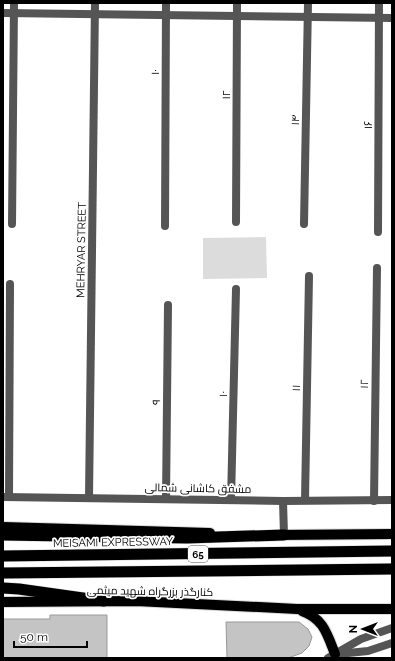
<svg xmlns="http://www.w3.org/2000/svg" width="395" height="661" viewBox="0 0 395 661" font-family="Raleway,Cairo,sans-serif">
<style>
.green{fill:#dcdcdc}
.building{fill:#c4c4c4;stroke:#999}
.lines{fill:none;stroke-linecap:round;stroke-linejoin:round}
.primary-casing{stroke:#dbdbdb;stroke-width:12}
.trunk-casing{stroke:#dbdbdb;stroke-width:12}
.minor{stroke:#555;stroke-width:8}
.tertiary{stroke:#555;stroke-width:8}
.primary{stroke:#000;stroke-width:10}
.trunk{stroke:#000;stroke-width:11}
.labels{text-anchor:middle;stroke-width:3.5;stroke-linejoin:round;paint-order:stroke}
.shield{fill:#fff;stroke:#4c4c4c;stroke-width:1}
.shield-label{font-size:10px;font-weight:bold;fill:#000}
.street-label{font-size:11px;fill:#000;stroke:#fff}
</style>
<rect width="100%" height="100%" fill="#fff"/>
<path class="green" d="M266 237 267 278 203 279V238Z"/>
<g class="building">
<path d="M50 615H107V658H3V619H50Z"/>
<path d="M226 622H299L308 629 312 637 309 646 302 653 288 658H227Z"/>
</g>
<g class="lines">
<defs>
<g id="primary">
<path d="M3 527 210 533"/>
<path d="M276 535 392 534"/>
<path d="M3 602 136 601 297 609H392"/>
<path d="M302 611C324 619 327 634 335 654"/>
</g>
<g id="trunk">
<path d="M3 535 187 538 284 535"/>
<path d="M3 556 392 551"/>
<path d="M3 573 392 569"/>
<path d="M3 588 19 589 104 601"/>
</g>
</defs>
<use href="#primary" class="primary-casing"/>
<use href="#trunk" class="trunk-casing"/>
<g class="minor">
<path d="M236 222 237 3"/>
<path d="M12 224 14 3"/>
<path d="M304 224 308 3"/>
<path d="M165 226 166 3"/>
<path d="M378 232 379 3"/>
<path d="M9 497 10 284"/>
<path d="M166 499 168 305"/>
<path d="M231 500 236 289"/>
<path d="M305 500 309 276"/>
<path d="M374 501 377 268"/>
</g>
<g class="tertiary">
<path d="M3 13 392 18"/>
<path d="M3 497 283 501 392 500"/>
<path d="M89 498 95 3"/>
<path d="M283 501 284 535"/>
<path d="M338 654 368 651 392 643"/>
<path d="M328 658 361 639 392 628"/>
</g>
<use href="#primary" class="primary"/>
<use href="#trunk" class="trunk"/>
</g>
<g class="labels">
<rect class="shield" x="188" y="546" width="20" height="16" rx="3"/>
<g class="shield-label">
<text x="198" y="558">65</text>
</g>
<g class="street-label">
<text transform="translate(155 72) rotate(-90)" y="4">۱۰</text>
<text transform="translate(226 95) rotate(-90)" y="4">۱۲</text>
<text transform="translate(295 120) rotate(-89)" y="4">۱۴</text>
<text transform="translate(368 125) rotate(-90)" y="4">۱۶</text>
<text transform="translate(81 250) rotate(-89)" y="4">MEHRYAR STREET</text>
<text transform="translate(364 384) rotate(-89)" y="4">۱۲</text>
<text transform="translate(296 388) rotate(-89)" y="4">۱۱</text>
<text transform="translate(223 394) rotate(-89)" y="4">۱۰</text>
<text transform="translate(156 402) rotate(-89)" y="4">۹</text>
<text transform="translate(198 488) rotate(1)" y="4">مشفق کاشانی شمالی</text>
<text transform="translate(113 542) rotate(-1)" y="4">MEISAMI EXPRESSWAY</text>
<text transform="translate(150 591) rotate(1)" y="4">کنارگذر بزرگراه شهید میثمی</text>
</g>
</g>
<rect width="395" height="661" fill="none" stroke="#000000" stroke-width="8"/>
<g transform="translate(363 629) rotate(270)" stroke="#ffffff" stroke-width="3" paint-order="stroke">
<path d="M0-3L7 15L0 10L-7 15Z" fill="#000000"/>
<text y="-6" font-size="11" font-weight="bold" text-anchor="middle" fill="#000000">N</text>
</g>
<path d="M14 641v6h73v-6" fill="none" stroke="#000000" stroke-width="2"/>
<text x="20" y="641" font-size="12" fill="#000000" stroke="#ffffff" stroke-width="3" paint-order="stroke">50 m</text>
</svg>
